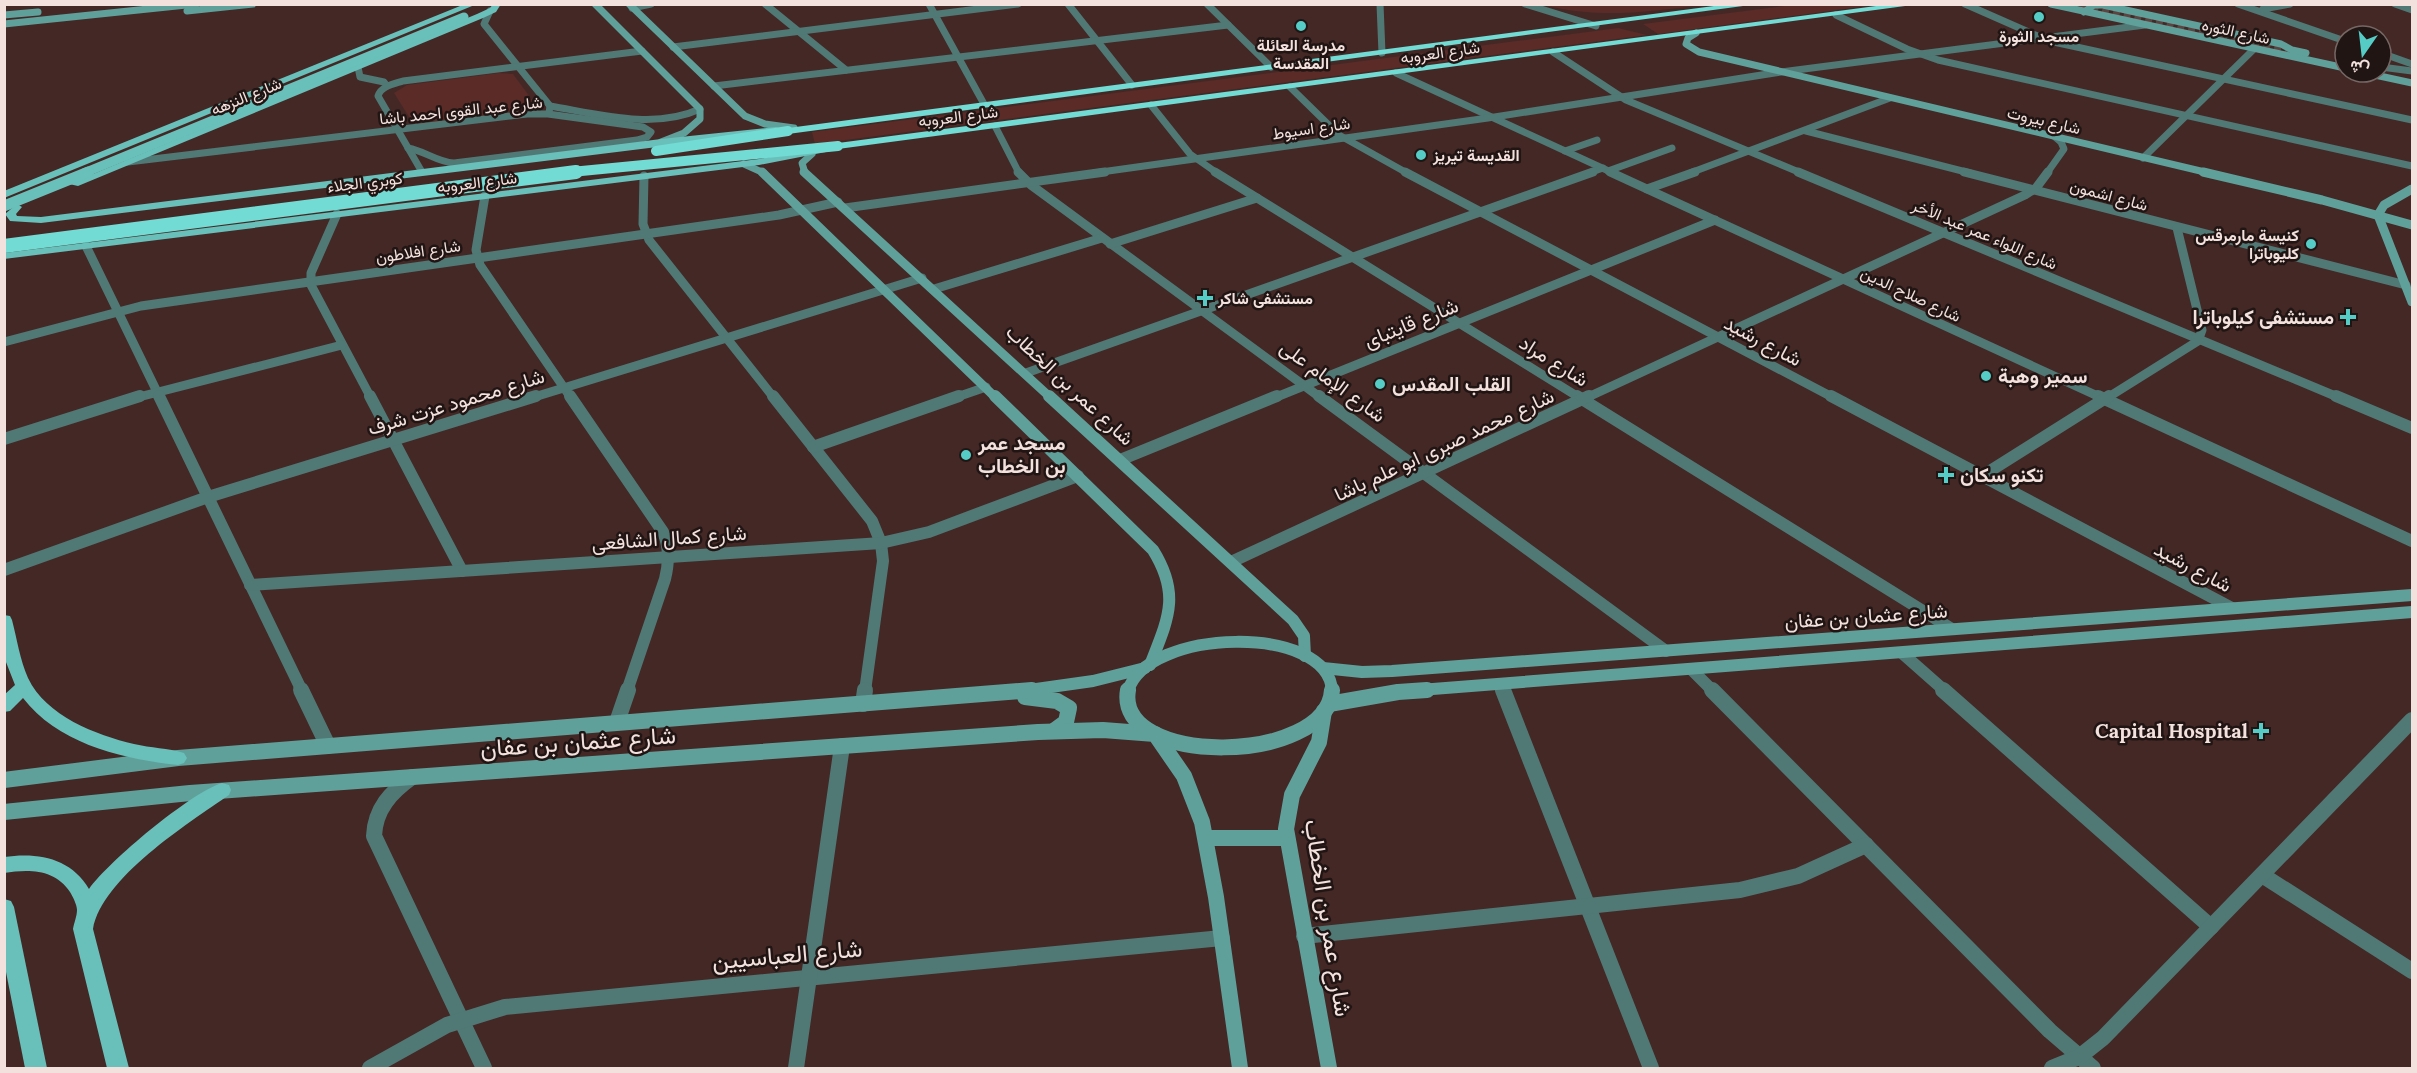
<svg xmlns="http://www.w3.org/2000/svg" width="2417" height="1073" viewBox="0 0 2417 1073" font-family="Lora,Vazirmatn,serif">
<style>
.green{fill:#5a2b27}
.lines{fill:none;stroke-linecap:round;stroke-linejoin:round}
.secondary-tunnel{stroke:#5d4441;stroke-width:7;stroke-dasharray:7 4;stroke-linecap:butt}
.street-far3{stroke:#507875;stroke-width:7}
.street-far2{stroke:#507875;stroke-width:9}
.street-far1{stroke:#507875;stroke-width:12}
.street{stroke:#507875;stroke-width:16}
.secondary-far3{stroke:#5fa09b;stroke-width:7}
.secondary-far2{stroke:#5fa09b;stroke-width:9}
.secondary-far1{stroke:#5fa09b;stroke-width:12}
.secondary{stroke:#5fa09b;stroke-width:16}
.primary{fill:#69bfb9;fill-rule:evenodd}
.highway{fill:#71dbd4;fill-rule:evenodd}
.primary-bridge-far1{stroke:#69bfb9;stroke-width:9}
.primary-bridge{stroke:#69bfb9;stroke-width:11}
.highway-bridge-far1{stroke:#71dbd4;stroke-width:10}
.highway-bridge{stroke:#71dbd4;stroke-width:14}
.poi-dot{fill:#55cdc6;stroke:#211513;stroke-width:2}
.labels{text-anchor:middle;stroke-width:5;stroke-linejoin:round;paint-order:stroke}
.far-street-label{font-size:16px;fill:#f3e1de;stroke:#211513}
.far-poi-label{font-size:16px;font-weight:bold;fill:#f3e1de;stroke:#211513}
.poi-label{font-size:20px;font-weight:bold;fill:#f3e1de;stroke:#211513;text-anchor:start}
.street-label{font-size:20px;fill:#f3e1de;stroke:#211513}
.near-street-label{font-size:24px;fill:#f3e1de;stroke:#211513}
</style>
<rect width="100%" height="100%" fill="#432825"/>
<g class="green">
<path d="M1799 4 1874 5 1658 34 1643 24Z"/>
<path d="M1544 5V4L1702 5C1648 12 1598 19 1544 5Z"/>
<path d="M1618 28 1647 35 815 144 812 132Z"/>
<path d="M499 73 513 74 536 105 526 111 420 123 411 120 394 93 407 85Z"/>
</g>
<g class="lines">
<path class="secondary-tunnel" d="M2081 4 2292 50"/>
<g class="street-far3">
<path d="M765 4 846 70"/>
<path d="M929 4 984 104"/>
<path d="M1068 4 1132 85"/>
<path d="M1207 4 1271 67"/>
<path d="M1380 4 1382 53"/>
<path d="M1525 4 1596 26"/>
<path d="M1965 4 2049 41 2412 120"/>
<path d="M2238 4 2345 41"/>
<path d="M2395 4 2412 10"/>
<path d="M632 8 651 4"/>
<path d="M2263 9 2290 4"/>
<path d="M490 11 484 24 550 106 549 113"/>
<path d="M1836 15 1907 49 1938 60 2412 166"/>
<path d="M673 47 1018 4"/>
<path d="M1553 52 1626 100 1801 173"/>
<path d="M2381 53 2412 64"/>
<path d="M358 67 360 77 384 82 387 86"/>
<path d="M2381 67 2412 71"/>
<path d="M1396 73 1613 173"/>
<path d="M714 86 1228 25"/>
<path d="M1290 87 1339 135 1407 173"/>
<path d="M1151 105 1190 154 1217 173"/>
<path d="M550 106C598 114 654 130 700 109"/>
<path d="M995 126 1019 173"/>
<path d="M1806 131 1970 173"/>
<path d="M1565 151 1597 140"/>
<path d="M2143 158 2254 49"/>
<path d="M128 162 527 114H548L643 127 651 132 647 137 637 140 454 163C437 162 425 151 408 148"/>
<path d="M1608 171 1672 148"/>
<path d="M422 172 378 96C381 86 394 84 403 81L642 51"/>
<path d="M1094 173 1488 118 1781 72 2145 25"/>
<path d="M1589 173 1603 168"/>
<path d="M1690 173 1890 98"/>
<path d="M2047 173 2064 149 2061 142 2054 136"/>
</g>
<g class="street-far2">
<path d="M1018 172 1031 185 1321 398"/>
<path d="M1215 172 1580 398"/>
<path d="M1405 172 1834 398"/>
<path d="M1610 172 2102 398"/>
<path d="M1798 172 2340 398"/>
<path d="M1964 172 2406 285"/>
<path d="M644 176 643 224 649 240 774 398"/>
<path d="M1647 189 1695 172"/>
<path d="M485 196 476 250 480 265 571 398"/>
<path d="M845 208 1105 172"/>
<path d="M337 214 311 273V285L371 398"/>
<path d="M1110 244 1257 198"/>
<path d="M86 246 160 398"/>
<path d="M934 289 1102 238"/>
<path d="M4 342 141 306 779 215 838 202"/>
<path d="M1026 373 1593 172"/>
<path d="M135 398 342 345"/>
<path d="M531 398 922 278"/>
<path d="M954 398 986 387"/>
<path d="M1274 398 1715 220"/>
<path d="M1586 398 2025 195 2036 188 2048 172"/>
<path d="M2107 398 2198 341 2202 330 2177 228"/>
</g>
<g class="street-far1">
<path d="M159 396 302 691"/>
<path d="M370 396 462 571"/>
<path d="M570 396 663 532C670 548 669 563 665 579L627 691"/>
<path d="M773 396 872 521 881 543 883 561 865 691"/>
<path d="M1319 396 1666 651"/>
<path d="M1577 396 1952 629"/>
<path d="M1831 396 2232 608"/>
<path d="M2098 396 2412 541"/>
<path d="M2336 396 2412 428"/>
<path d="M4 439 140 396"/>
<path d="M813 447 959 396"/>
<path d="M1120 460 1277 396"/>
<path d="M1982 476 2109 396"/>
<path d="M1231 562 1589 396"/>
<path d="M4 570 208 497 536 396"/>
<path d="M250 585 881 543 929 532 1078 476"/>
<path d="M1902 653 1945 691"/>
<path d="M1691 669 1713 691"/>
<path d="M1501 684 1504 691"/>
</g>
<g class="street">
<path d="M301 690 328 746"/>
<path d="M1503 690 1651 1068"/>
<path d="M1712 690 2050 1031 2093 1068"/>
<path d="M1943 690 2211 927"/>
<path d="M863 704 865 690"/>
<path d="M617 722 628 690"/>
<path d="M412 777C391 792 375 809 374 836L484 1068"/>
<path d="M2262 875 2412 971"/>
<path d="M1304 936 1740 890 1798 876 1866 845"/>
<path d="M370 1068 447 1025 505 1007 1222 938"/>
<path d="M796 1068 842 746"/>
<path d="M2052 1068 2079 1057 2103 1038 2412 720"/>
</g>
<g class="secondary-far3">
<path d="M595 4 700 109V119L684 133 661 142"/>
<path d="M629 4 745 116 765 124 794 128"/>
<path d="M2051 4 2345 68"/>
<path d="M187 11 253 4"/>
<path d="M2084 12 2094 5H2103L2281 44 2292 50 2306 53"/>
<path d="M4 15 38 12"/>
<path d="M4 24 196 4"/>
<path d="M1696 33 1688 38 1686 44 1699 52 2209 173"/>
<path d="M2361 72 2412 83"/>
<path d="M744 164 764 173"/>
<path d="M805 173 802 163 812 154"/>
</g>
<g class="secondary-far2">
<path d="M762 172 996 398"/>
<path d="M804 172 1051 398"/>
<path d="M2203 172 2322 200 2412 225"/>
<path d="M2412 189 2384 205 2378 215 2412 302"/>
</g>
<g class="secondary-far1">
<path d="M995 396 1153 550C1181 595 1168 619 1150 665"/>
<path d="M1049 396 1293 620 1304 636 1305 656"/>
<path d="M1323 668 1362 672 1392 671 2412 595"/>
<path d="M1022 691 1093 681 1145 668"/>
<path d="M1128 691C1146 628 1329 623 1332 691"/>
<path d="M1407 691 2412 612"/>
</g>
<g class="secondary">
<path d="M1128 690C1114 768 1328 765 1332 690"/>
<path d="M1025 697 1057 701 1069 708 1066 722 1055 730"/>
<path d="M1329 704 1398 692 1427 690"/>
<path d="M1324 711 1319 742 1292 795 1286 829 1329 1068"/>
<path d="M4 780 178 758 1032 690"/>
<path d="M4 812 190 793 1038 732 1103 730 1155 734 1184 776 1202 822 1216 897 1240 1068"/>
<path d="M1207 838H1287"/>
</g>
<g class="primary">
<path d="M465 4H477L4 198V191Z"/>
<path d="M493 4H501L496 12 483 18 78 186 69 184 477 14 490 8Z"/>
<path d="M776 127 779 128V132L41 223 10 221 5 214 17 204 22 207 16 214 17 216 41 217 661 139Z"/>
<path d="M828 146 833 149 831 151 759 165 4 259V253L759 159Z"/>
<path d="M4 615 10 616 12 620C17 639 20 660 28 678 46 716 96 735 134 744 151 748 168 748 184 753L187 758 184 763 178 765C123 759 58 744 23 698L10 711 4 712V695L15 685 4 657Z"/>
<path d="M222 783 229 785 231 790 229 795C187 824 102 878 93 929L129 1068H107L73 929C74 923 77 916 77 910 77 905 73 897 70 892 55 869 29 869 4 873V857C38 852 71 858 89 889 109 861 190 793 222 783Z"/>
<path d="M4 899 11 901 14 907 47 1068H25L4 962Z"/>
</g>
<g class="highway">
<path d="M1729 4H1758L788 134 782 131 788 128Z"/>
<path d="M1891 4H1920L838 149 832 146 838 143Z"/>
</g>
<path class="primary-bridge-far1" d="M84 173 464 17"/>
<path class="primary-bridge" d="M4 206 88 172"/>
<g class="highway-bridge-far1">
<path d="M656 151 788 131"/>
<path d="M561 173 838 146"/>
</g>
<path class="highway-bridge" d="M4 246 576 172"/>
</g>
<g class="poi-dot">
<circle cx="2039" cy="17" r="6"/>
<circle cx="1301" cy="26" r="6"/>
<circle cx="1421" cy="155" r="6"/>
<circle cx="2311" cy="244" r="6"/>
<path d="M1202 289h6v6h6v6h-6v6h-6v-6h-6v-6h6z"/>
<path d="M2345 308h6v6h6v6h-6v6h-6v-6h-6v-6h6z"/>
<circle cx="1986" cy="376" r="6"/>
<circle cx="1380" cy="384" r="6"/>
<circle cx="966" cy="455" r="6"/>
<path d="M1943 466h6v6h6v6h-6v6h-6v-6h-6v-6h6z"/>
<path d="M2258 722h6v6h6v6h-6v6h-6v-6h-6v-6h6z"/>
</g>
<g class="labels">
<g class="far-street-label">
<text transform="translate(2236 31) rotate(12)" y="6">شارع الثوره</text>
<text transform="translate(1440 52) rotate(-8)" y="6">شارع العروبه</text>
<text transform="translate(246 96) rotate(-22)" y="6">شارع النزهه</text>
<text transform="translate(461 110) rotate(-6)" y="6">شارع عبد القوى احمد باشا</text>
<text transform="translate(958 116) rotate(-7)" y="6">شارع العروبه</text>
<text transform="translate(2044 120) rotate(13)" y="6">شارع بيروت</text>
<text transform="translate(1311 128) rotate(-8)" y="6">شارع اسيوط</text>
<text transform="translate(365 182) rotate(-7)" y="6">كوبري الجلاء</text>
<text transform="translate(477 182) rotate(-7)" y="6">شارع العروبه</text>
<text transform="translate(2109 195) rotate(15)" y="6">شارع اشمون</text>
<text transform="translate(1985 234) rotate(23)" y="6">شارع اللواء عمر عبد الأخر</text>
<text transform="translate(418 251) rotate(-8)" y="6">شارع افلاطون</text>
<text transform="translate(1911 294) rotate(25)" y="6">شارع صلاح الدين</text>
</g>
<g class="far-poi-label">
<text x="2039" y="42">مسجد الثورة</text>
<text x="1301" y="51">مدرسة العائلة<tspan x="1301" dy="18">المقدسة</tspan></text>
<text x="1433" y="161" text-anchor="start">القديسة تيريز</text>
<text x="2299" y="241" text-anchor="end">كنيسة مارمرقس<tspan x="2299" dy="18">كليوباترا</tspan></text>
<text x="1218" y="304" text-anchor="start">مستشفى شاكر</text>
</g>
<g class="poi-label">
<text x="2334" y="324" text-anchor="end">مستشفى كيلوباترا</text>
<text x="1998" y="383">سمير وهبة</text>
<text x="1392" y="391">القلب المقدس</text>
<text x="978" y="450">مسجد عمر<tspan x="978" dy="23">بن الخطاب</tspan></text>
<text x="1960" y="482">تكنو سكان</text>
<text x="2248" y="738" text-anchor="end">Capital Hospital</text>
</g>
<g class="street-label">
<text transform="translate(1411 323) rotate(-22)" y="7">شارع قايتباى</text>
<text transform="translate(1763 341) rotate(28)" y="7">شارع رشيد</text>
<text transform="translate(1554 361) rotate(32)" y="7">شارع مراد</text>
<text transform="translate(1333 381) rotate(36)" y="7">شارع الإمام على</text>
<text transform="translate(1070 385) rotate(43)" y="7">شارع عمر بن الخطاب</text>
<text transform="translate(456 402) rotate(-17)" y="7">شارع محمود عزت شرف</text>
<text transform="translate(1444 445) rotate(-25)" y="7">شارع محمد صبرى ابو علم باشا</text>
<text transform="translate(669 538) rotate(-4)" y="7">شارع كمال الشافعى</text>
<text transform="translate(2193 567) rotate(28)" y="7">شارع رشيد</text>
<text transform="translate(1866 616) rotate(-4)" y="7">شارع عثمان بن عفان</text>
</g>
<g class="near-street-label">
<text transform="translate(578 742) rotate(-4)" y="8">شارع عثمان بن عفان</text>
<text transform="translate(1328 918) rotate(81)" y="8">شارع عمر بن الخطاب</text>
<text transform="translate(787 955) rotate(-5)" y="8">شارع العباسيين</text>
</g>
</g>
<rect width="2417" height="1073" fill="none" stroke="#f3e1de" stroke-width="12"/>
<g transform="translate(2363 54) rotate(194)"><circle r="28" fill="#211513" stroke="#756764" stroke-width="1.5"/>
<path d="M0-4.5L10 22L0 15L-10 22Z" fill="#55cdc6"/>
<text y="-9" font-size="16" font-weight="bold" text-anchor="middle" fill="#f3e1de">ش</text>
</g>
</svg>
